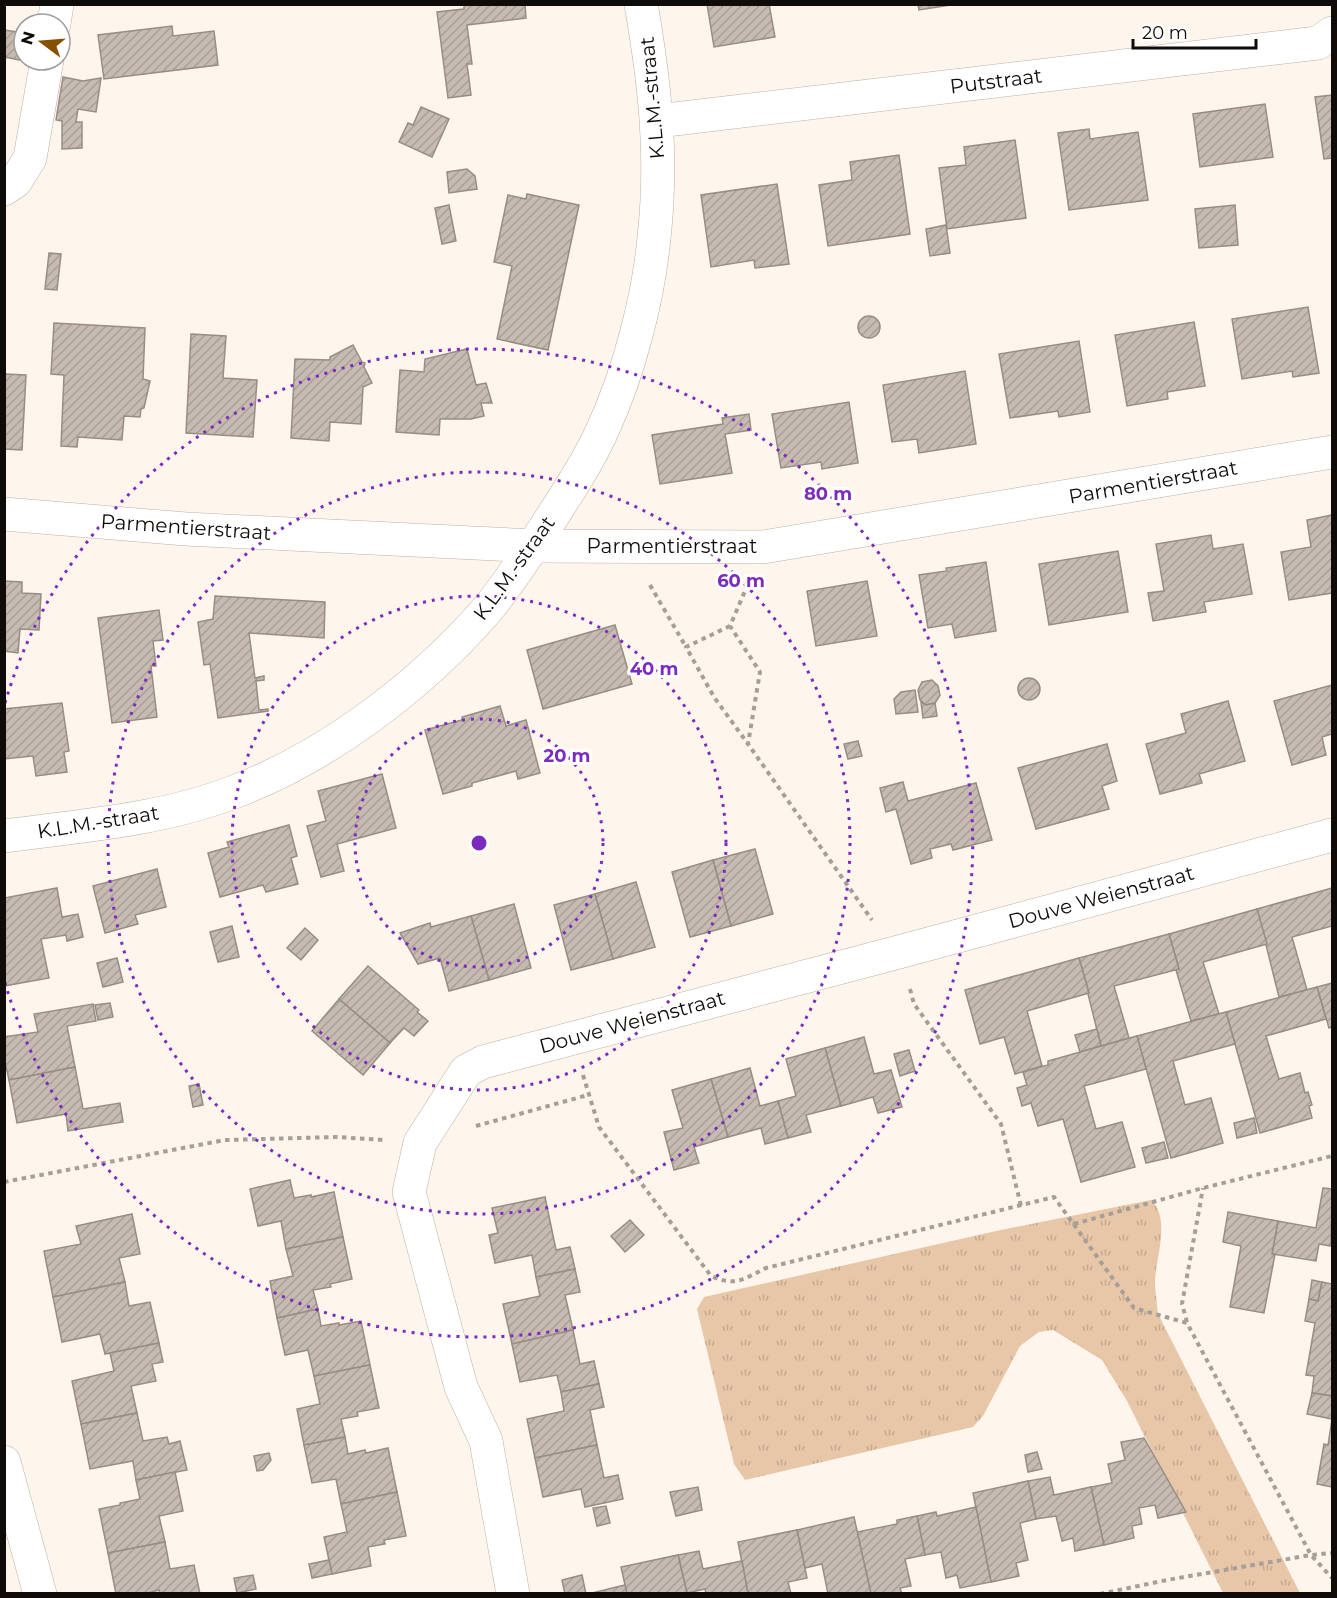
<svg xmlns="http://www.w3.org/2000/svg" width="1337" height="1598" viewBox="0 0 1337 1598" font-family="Montserrat,sans-serif">
<style>
.grass{fill:url(#grass-tufts)}
.building{fill:url(#building-hatch);stroke:#978d83;stroke-width:1.5}
.lines{fill:none;stroke-linecap:round;stroke-linejoin:round}
.minor-casing{stroke:#bcb1a6;stroke-width:34}
.path{stroke:#a69f98;stroke-width:4;stroke-dasharray:4.5 4.5;stroke-linecap:butt}
.minor{stroke:#fff;stroke-width:33}
.ring{fill:none;stroke:#7b2cbf;stroke-width:3;stroke-dasharray:3 6}
.labels{text-anchor:middle;stroke-width:6;stroke-linejoin:round;paint-order:stroke}
.street-label{font-size:20px;fill:#0f0b08;stroke:#fff}
.centre{fill:#7b2cbf;stroke:#fff;stroke-width:3}
.ring-label{font-size:18px;text-anchor:middle;font-weight:bold;fill:#7b2cbf;stroke:#fff;stroke-width:6;stroke-linejoin:round;paint-order:stroke}
</style>
<defs>
<pattern id="grass-tufts" width="24" height="20" patternUnits="userSpaceOnUse" patternTransform="scale(1.5)"><rect width="24" height="20" fill="#e7c7a8"/><path d="M3 7l-1-3M5 7V3M7 7l1-3M15 17l-1-3M17 17v-4M19 17l1-3" fill="none" stroke="#c5aa8f"/></pattern>
<pattern id="building-hatch" width="6" height="6" patternUnits="userSpaceOnUse" patternTransform="scale(1.5)"><rect width="6" height="6" fill="#c7bbb1"/><path d="M-1 1l2-2M0 6l6-6M5 7l2-2" fill="none" stroke="#aa9f97"/></pattern>
</defs>
<rect width="100%" height="100%" fill="#fef5ec"/>
<path class="grass" d="M1151 1200C1171 1218 1156 1257 1155 1281 1155 1292 1157 1303 1158 1314L1300 1593H1223L1127 1401 1102 1360 1053 1330 1039 1332 1020 1346 983 1416 973 1427 745 1480 734 1464 697 1309 704 1297 996 1231Z"/>
<g class="building">
<path d="M464 4H525L526 18 467 25 472 64H467L471 95 448 98 437 12 464 9Z"/>
<path d="M707 4H769L775 37 714 47Z"/>
<path d="M918 4H957L919 10Z"/>
<path d="M172 26 173 36 214 31 218 65 104 79 98 35Z"/>
<path d="M4 30 24 33 20 60 4 57Z"/>
<path d="M63 77 83 81 101 78 96 112 78 109 76 122H82V148L62 149V121L56 120Z"/>
<path d="M1332 95V158L1324 159 1315 97Z"/>
<path d="M1265 104 1273 157 1200 167 1193 114Z"/>
<path d="M421 107 449 119 432 157 399 142 408 123 413 125Z"/>
<path d="M1089 129 1090 139 1138 132 1148 200 1069 210 1058 133Z"/>
<path d="M1015 140 1026 218 947 229 939 168 966 165 964 147Z"/>
<path d="M899 155 910 234 828 246 819 185 852 180 850 162Z"/>
<path d="M467 169 475 176 477 189 449 193 447 172Z"/>
<path d="M777 184 789 264 755 268 754 260 711 267 701 195Z"/>
<path d="M527 194 579 205 548 350 497 339 512 266 494 262 508 195 526 199Z"/>
<path d="M449 205 456 241 442 244 435 208Z"/>
<path d="M1235 205 1238 245 1199 248 1195 209Z"/>
<path d="M946 225 950 253 930 256 926 229Z"/>
<path d="M49 253 61 254 57 290 45 289Z"/>
<path d="M1308 307 1319 373 1293 377 1292 371 1242 379 1232 319Z"/>
<circle cx="869" cy="327" r="11"/>
<path d="M1194 322 1205 386 1167 392 1168 399 1127 406 1115 335Z"/>
<path d="M54 323 145 328 143 379 150 381 144 408 141 409 140 417 124 416 122 440 78 437 77 447 61 446 64 375 51 374Z"/>
<path d="M191 334 226 336 223 378 257 380 253 437 186 433Z"/>
<path d="M1079 341 1090 412 1059 417 1058 411 1010 418 999 354Z"/>
<path d="M353 345 362 362 365 363 364 367 372 383 363 387 361 424 330 422 329 441 291 438 295 359 330 360V357Z"/>
<path d="M467 349 476 385 486 383 492 403H481L484 416 471 419H440L439 435 396 432 400 370 424 372 425 359Z"/>
<path d="M965 371 976 444 919 453 917 439 892 442 883 385Z"/>
<path d="M4 374 26 375 22 450 4 449Z"/>
<path d="M849 402 858 463 822 469 821 462 781 468 772 414Z"/>
<path d="M749 414 751 430 725 434 732 473 660 484 652 435 723 424 722 418Z"/>
<path d="M1332 515V593L1289 600 1281 552 1311 547 1307 520Z"/>
<path d="M1211 535 1213 549 1243 544 1252 594 1204 602 1206 612 1153 621 1148 593 1164 591 1156 544Z"/>
<path d="M1118 551 1128 612 1049 625 1039 564Z"/>
<path d="M986 562 996 631 955 638 952 624 928 628 919 575 947 571 946 568Z"/>
<path d="M4 581 22 582V593L41 594 39 630 20 629 18 653 4 651Z"/>
<path d="M867 581 877 636 816 646 807 591Z"/>
<path d="M215 596 325 602 324 638 249 633 255 678 264 676V680L256 681 259 710 268 709V711L218 718 210 664 204 665 198 622 213 619Z"/>
<path d="M159 610 163 640 153 641 156 666H151L157 717 112 723 98 618Z"/>
<path d="M615 625 632 684 543 709 527 650Z"/>
<circle cx="1029" cy="689" r="11"/>
<path d="M932 680 938 686 940 695 935 703 926 705 920 700 918 690 922 682Z"/>
<path d="M1332 685V734L1322 737 1326 755 1292 765 1274 701Z"/>
<path d="M915 690 918 712 896 714 894 699 901 692Z"/>
<path d="M1228 701 1245 761 1199 774 1202 783 1160 794 1146 744 1186 733 1181 714Z"/>
<path d="M921 702 926 705 935 703 937 716 923 718Z"/>
<path d="M62 703 69 751 64 752 67 772 36 776 33 756 4 759V709Z"/>
<path d="M500 706 506 726 526 720 540 773 518 779 516 771 472 783V786L443 794 425 730 462 720V717Z"/>
<path d="M858 741 862 756 848 759 844 744Z"/>
<path d="M1107 744 1117 781 1102 786 1109 809 1036 829 1018 768Z"/>
<path d="M382 774 396 828 337 844 344 871 321 877 307 826 326 821 318 791Z"/>
<path d="M903 782 908 801 976 783 992 840 953 850 951 844 930 849 932 858 911 864 896 809 886 812 880 788Z"/>
<path d="M289 825 297 856 291 858 298 884 266 892 263 885 220 897 208 853 229 847 227 842Z"/>
<path d="M755 849 773 914 731 926 713 860Z"/>
<path d="M713 860 731 926 690 937 672 872Z"/>
<path d="M157 869 166 907 135 915 138 924 105 933 93 886Z"/>
<path d="M636 882 655 947 613 959 595 894Z"/>
<path d="M57 888 62 917 78 914 83 937 67 941 66 935 41 939 49 978 4 986V898Z"/>
<path d="M1332 888V926L1292 937 1307 990 1279 997 1257 909Z"/>
<path d="M595 894 613 959 571 970 554 905Z"/>
<path d="M514 904 531 968 489 980 471 916Z"/>
<path d="M1257 909 1267 944 1203 962 1219 1014 1191 1021 1176 970 1179 969 1169 934Z"/>
<path d="M471 916 489 980 449 991 440 958 418 964 400 933 430 923 431 927Z"/>
<path d="M232 926 239 957 218 962 210 932Z"/>
<path d="M305 928 318 940 301 960 287 948Z"/>
<path d="M1169 934 1179 969 1114 986 1129 1038 1101 1046 1088 994 1089 993 1079 958Z"/>
<path d="M117 958 123 982 103 987 97 963Z"/>
<path d="M1079 958 1089 993 1027 1011 1042 1066 1015 1074 1004 1037 980 1044 965 990Z"/>
<path d="M368 966 419 1010 417 1012 428 1021 414 1036 404 1028 390 1043 339 999Z"/>
<path d="M1332 983V1027L1329 1028 1317 987Z"/>
<path d="M1317 987 1326 1019 1266 1036 1279 1079 1300 1073 1305 1093 1308 1092 1312 1105 1309 1106 1312 1118 1260 1133 1226 1012Z"/>
<path d="M339 999 390 1043 363 1075 312 1031Z"/>
<path d="M110 1003 113 1017 98 1020 95 1005Z"/>
<path d="M93 1004 96 1021 67 1026 75 1067 9 1080 4 1057V1037L38 1032 34 1014Z"/>
<path d="M1226 1012 1235 1044 1173 1061 1185 1105 1211 1098 1223 1143 1171 1158 1137 1036Z"/>
<path d="M1097 1029 1101 1046 1080 1052 1075 1035Z"/>
<path d="M1137 1036 1146 1069 1084 1086 1096 1129 1122 1122 1135 1167 1081 1182 1063 1119 1038 1126 1031 1103 1022 1106 1017 1088 1027 1085 1023 1072 1048 1065V1061Z"/>
<path d="M864 1037 874 1074 891 1070 902 1107 878 1113 873 1097 841 1106 825 1048Z"/>
<path d="M825 1048 841 1106 806 1115 811 1132 788 1138 778 1101 796 1096 786 1059Z"/>
<path d="M909 1050 915 1071 900 1076 894 1054Z"/>
<path d="M75 1067 83 1109 120 1103 123 1122 68 1131 66 1114 17 1123 9 1080Z"/>
<path d="M750 1068 760 1106 778 1101 788 1138 765 1144 761 1128 728 1137 711 1079Z"/>
<path d="M711 1079 728 1137 694 1147 699 1163 674 1170 664 1132 683 1128 672 1090Z"/>
<path d="M199 1084 203 1105 193 1107 189 1086Z"/>
<path d="M1254 1118 1257 1133 1237 1138 1234 1123Z"/>
<path d="M1164 1142 1168 1158 1146 1163 1142 1148Z"/>
<path d="M290 1180 294 1198 311 1195V1197L334 1192 343 1237 286 1249 281 1221 258 1226 250 1189Z"/>
<path d="M1323 1188 1332 1189 1331 1246 1319 1244 1316 1261 1272 1254 1278 1221 1316 1228Z"/>
<path d="M545 1197 556 1250 570 1247 575 1269 536 1277 532 1255 495 1263 489 1235 498 1233 492 1208Z"/>
<path d="M1228 1212 1278 1221 1272 1254H1275L1264 1313 1230 1307 1241 1246 1223 1242Z"/>
<path d="M132 1214 140 1254 119 1258 125 1282 53 1297 44 1251 81 1244 76 1226Z"/>
<path d="M630 1220 644 1235 625 1252 611 1236Z"/>
<path d="M343 1237 352 1279 330 1284 331 1287 313 1290 318 1309 277 1318 270 1281 293 1276 286 1249Z"/>
<path d="M575 1269 580 1292 565 1295 573 1330 512 1344 503 1304 540 1296 536 1277Z"/>
<path d="M1312 1280 1322 1282 1318 1301 1309 1299Z"/>
<path d="M125 1282 129 1306 150 1302 159 1343 105 1354 100 1334 62 1342 53 1297Z"/>
<path d="M1322 1282 1332 1284V1396L1312 1393 1314 1376 1306 1375 1315 1323 1305 1321 1309 1299 1318 1301Z"/>
<path d="M318 1309 321 1326 339 1323V1325L361 1321 370 1365 314 1376 308 1350 285 1355 277 1318Z"/>
<path d="M573 1330 580 1364 594 1361 599 1384 561 1392 557 1375 520 1382 512 1344Z"/>
<path d="M159 1343 163 1362 152 1364 156 1381 131 1386 137 1413 81 1424 72 1381 114 1371 110 1353Z"/>
<path d="M370 1365 379 1408 357 1412 358 1416 341 1419 345 1437 304 1445 297 1409 320 1404 314 1376Z"/>
<path d="M599 1384 604 1407 590 1410 597 1445 535 1458 527 1419 564 1411 561 1392Z"/>
<path d="M1312 1393 1332 1396V1419L1307 1414Z"/>
<path d="M137 1413 143 1441 167 1437 169 1444 180 1441 187 1470 136 1480 133 1461 90 1469 81 1424Z"/>
<path d="M1332 1419V1487L1317 1484 1324 1444 1328 1445Z"/>
<path d="M345 1437 348 1454 365 1450 366 1453 388 1448 397 1492 341 1504 336 1479 312 1483 304 1445Z"/>
<path d="M1144 1438 1186 1512 1158 1518 1155 1505 1139 1508 1142 1524 1132 1526 1134 1538 1104 1545 1091 1487 1112 1483 1108 1464 1125 1460 1121 1442Z"/>
<path d="M597 1445 604 1478 618 1475 623 1499 585 1507 581 1489 543 1497 535 1458Z"/>
<path d="M1037 1452 1042 1469 1028 1472 1025 1455Z"/>
<path d="M269 1453 271 1460 263 1470 257 1471 254 1456Z"/>
<path d="M175 1472 183 1511 159 1516 165 1542 108 1553 99 1509 120 1505V1503L140 1499 136 1480Z"/>
<path d="M1050 1477 1054 1495 1091 1487 1104 1545 1075 1551 1073 1538 1062 1541 1056 1516 1036 1519 1028 1481Z"/>
<path d="M1028 1481 1036 1519 1020 1523 1028 1560 1016 1563 1019 1576 991 1582 973 1493Z"/>
<path d="M698 1487 702 1510 676 1516 670 1492Z"/>
<path d="M397 1492 406 1536 384 1540 385 1544 368 1547 371 1566 332 1574 324 1537 347 1532 341 1504Z"/>
<path d="M606 1506 610 1523 597 1526 593 1508Z"/>
<path d="M976 1507 991 1582 960 1588 957 1575 946 1578 941 1552 925 1555 917 1516 936 1512 937 1516Z"/>
<path d="M917 1516 925 1555 905 1559 911 1586 900 1588 902 1594H871L857 1532 897 1524V1520Z"/>
<path d="M854 1517 871 1594H828L822 1564 805 1568 797 1530Z"/>
<path d="M797 1530 807 1578 788 1582 791 1594H748L738 1542Z"/>
<path d="M165 1542 170 1569 194 1565 200 1594H160L159 1590 144 1594H116L108 1553Z"/>
<path d="M699 1551 703 1569 742 1561 748 1594H706L705 1589 687 1593 678 1555Z"/>
<path d="M678 1555 687 1593 627 1594 621 1567Z"/>
<path d="M329 1560 332 1574 312 1578 309 1564Z"/>
<path d="M253 1575 256 1589 237 1593 234 1578Z"/>
<path d="M582 1575 586 1594H565L562 1580Z"/>
<path d="M625 1585 627 1594H588Z"/>
</g>
<g class="lines">
<defs>
<g id="minor">
<path d="M54 24 57 4"/>
<path d="M658 121 1318 43 1332 33"/>
<path d="M4 189 16 181 30 158 47 60"/>
<path d="M4 514 186 529 534 546 763 547 1332 452"/>
<path d="M4 836C81 826 161 820 234 792 329 756 420 686 486 611 509 583 532 548 552 517 570 489 589 460 603 429 629 372 648 300 654 238 663 156 655 85 641 4"/>
<path d="M4 1462 40 1594"/>
<path d="M513 1594 486 1441 461 1387 409 1192 420 1143 466 1071 483 1062 895 953 1332 835"/>
</g>
</defs>
<use href="#minor" class="minor-casing"/>
<g class="path">
<path d="M748 584 730 626 760 672 748 744 872 920"/>
<path d="M650 585 686 647"/>
<path d="M730 626 686 647 714 697 748 744"/>
<path d="M910 989 914 1004 1001 1124 1021 1206"/>
<path d="M583 1075 599 1127 711 1276C735 1287 744 1279 766 1268L1054 1197 1134 1308 1187 1323 1311 1555 1332 1578"/>
<path d="M476 1126 588 1095"/>
<path d="M4 1182 225 1140 337 1137 384 1140"/>
<path d="M1074 1224 1203 1188 1332 1156"/>
<path d="M1187 1322 1182 1304 1203 1188"/>
<path d="M1100 1594 1167 1580 1311 1555 1332 1553"/>
</g>
<use href="#minor" class="minor"/>
</g>
<g class="ring">
<circle cx="479" cy="843" r="124"/>
<circle cx="479" cy="843" r="247"/>
<circle cx="479" cy="843" r="371"/>
<path d="M5 703A494 494 0 1 1 5 983"/>
</g>
<g class="labels">
<g class="street-label">
<text transform="translate(996 81) rotate(-7)" y="7">Putstraat</text>
<text transform="translate(652 98) rotate(-95)" y="7">K.L.M.-straat</text>
<text transform="translate(1153 482) rotate(-10)" y="7">Parmentierstraat</text>
<text transform="translate(186 527) rotate(4)" y="7">Parmentierstraat</text>
<text x="672" y="553">Parmentierstraat</text>
<text transform="translate(514 568) rotate(-54)" y="7">K.L.M.-straat</text>
<text transform="translate(98 822) rotate(-9)" y="7">K.L.M.-straat</text>
<text transform="translate(1101 897) rotate(-15)" y="7">Douve Weienstraat</text>
<text transform="translate(632 1022) rotate(-15)" y="7">Douve Weienstraat</text>
</g>
</g>
<circle cx="479" cy="843" r="9" class="centre"/>
<g class="ring-label">
<text x="828" y="500">80 m</text>
<text x="741" y="587">60 m</text>
<text x="654" y="675">40 m</text>
<text x="567" y="762">20 m</text>
</g>
<rect width="1337" height="1598" fill="none" stroke="#0f0b08" stroke-width="12"/>
<g transform="translate(42 42) rotate(286)"><circle r="28" fill="#ffffff" stroke="#9f9d9c" stroke-width="1.5"/>
<path d="M0-4.5L10 22L0 15L-10 22Z" fill="#874f00"/>
<text y="-9" font-size="16" font-weight="bold" text-anchor="middle" fill="#0f0b08">N</text>
</g>
<path d="M1133 39v9h123v-9" fill="none" stroke="#0f0b08" stroke-width="3"/>
<text x="1142" y="39" font-size="18" fill="#0f0b08" stroke="#ffffff" stroke-width="4.5" paint-order="stroke">20 m</text>
</svg>
